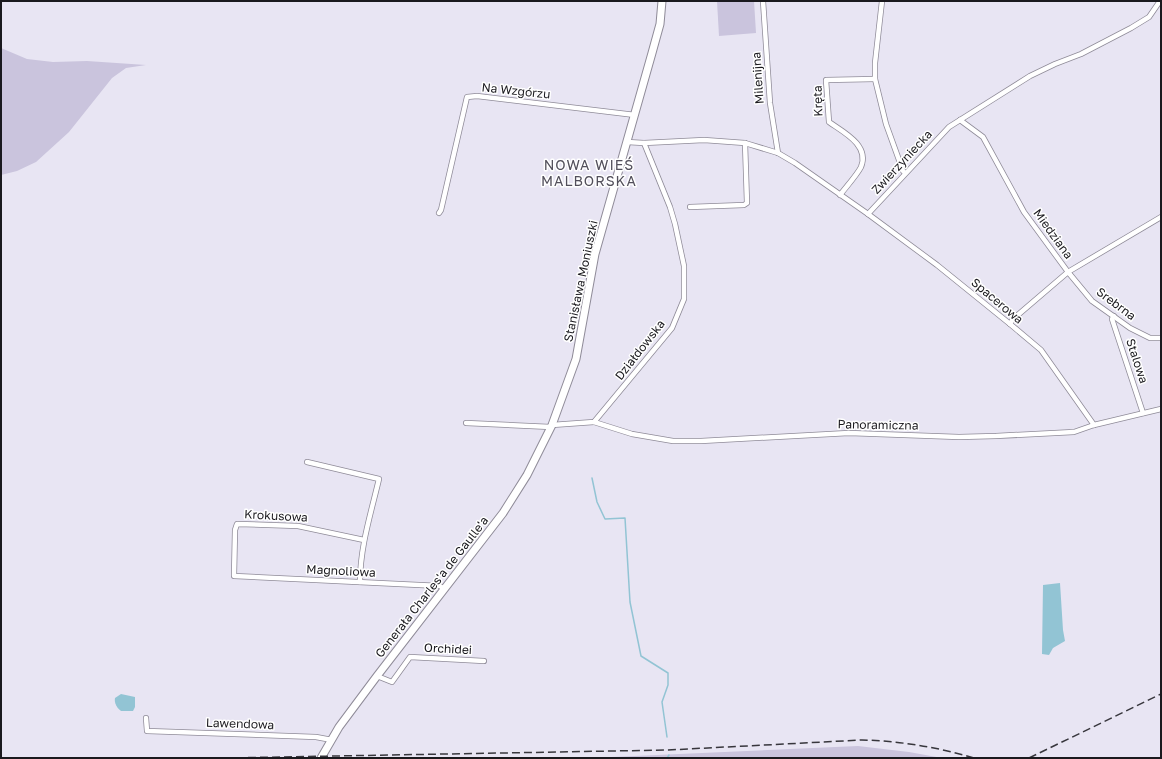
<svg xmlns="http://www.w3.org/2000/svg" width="1162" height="759" viewBox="0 0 1162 759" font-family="'Golos Text',sans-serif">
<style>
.green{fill:#cac4dd}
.water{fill:#92c4d4}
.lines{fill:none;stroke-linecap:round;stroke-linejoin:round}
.stream{stroke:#92c4d4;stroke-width:1.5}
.street-casing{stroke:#8f8b98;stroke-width:6}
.secondary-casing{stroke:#8f8b98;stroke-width:9}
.street{stroke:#fff;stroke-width:4.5}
.secondary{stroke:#fff;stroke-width:7}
.rail{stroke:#37363c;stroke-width:1.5;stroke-dasharray:8 4;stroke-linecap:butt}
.labels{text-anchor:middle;stroke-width:3;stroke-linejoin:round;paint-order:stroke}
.street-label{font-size:12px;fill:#1a191e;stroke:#fff}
.quarter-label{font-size:14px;letter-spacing:1px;fill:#524f5b;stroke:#fff}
</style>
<rect width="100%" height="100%" fill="#e8e5f3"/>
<g class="green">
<path d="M717 1H754L756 33 719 36Z"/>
<path d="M1 48 27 59 53 62 87 61 146 65 126 68 112 78 69 132 36 162 17 171 1 175Z"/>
<path d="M858 746 909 752 942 758H589Z"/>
</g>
<g class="water">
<path d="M1060 583 1063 630 1065 641 1053 648 1049 655 1042 654 1043 585Z"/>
<path d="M121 694 135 697V707L133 711H121C117 708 114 703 115 698Z"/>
</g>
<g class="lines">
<g class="stream">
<path d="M592 478 597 502 605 519 625 518 630 602 641 656 668 673V685L662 702 667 737"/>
<path d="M667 758 669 755"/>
</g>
<defs>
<g id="street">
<path d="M763 1 770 103 778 153"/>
<path d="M882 1 875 63V79L886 124 903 171 905 173"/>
<path d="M960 120 983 137 1024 212 1068 272 1092 301 1130 328 1150 338H1161"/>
<path d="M644 143 704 140 745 143 778 153 795 163 868 214 937 265 1010 324 1041 350 1094 425"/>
<path d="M840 195C846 187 857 175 861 167 870 145 843 132 829 122L826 80 875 79"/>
<path d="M690 207 744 205 747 203 745 143"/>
<path d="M439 213 441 210 467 97 477 96 635 115"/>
<path d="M868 214 949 127 1030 76 1055 64 1081 54 1131 28 1149 17 1160 1"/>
<path d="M1114 316 1112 319 1143 413"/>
<path d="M1010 324 1013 319 1068 272 1161 217"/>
<path d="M594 422 632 434 673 441H701L849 433 959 437 996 436 1074 432 1094 425 1161 409"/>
<path d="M466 423 551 427"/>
<path d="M552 425 594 422 672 328 684 299V266L675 224 670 207 644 143 627 142"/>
<path d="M307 462 379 479C371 513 360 547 360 582"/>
<path d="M364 540 298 526 237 524 235 530 234 576 440 586 444 589"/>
<path d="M377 676 392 682 410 657 484 661"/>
<path d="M146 718 147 731 316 737 332 740"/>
</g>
<path id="secondary" d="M321 758 339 727 377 676 503 513 527 475 552 425 576 359 595 254 652 53 660 24 662 1"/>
</defs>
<use href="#street" class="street-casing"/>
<use href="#secondary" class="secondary-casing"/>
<use href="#street" class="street"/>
<use href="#secondary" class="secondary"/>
<g class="rail">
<path d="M224 758 668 750 862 740C900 741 937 747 974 758"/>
<path d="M1029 758 1161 694"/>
</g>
</g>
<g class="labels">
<g class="street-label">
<text transform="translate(758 78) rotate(-94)" y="4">Milenijna</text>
<text transform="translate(516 91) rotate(6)" y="4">Na Wzgórzu</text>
<text transform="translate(818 101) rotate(-92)" y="4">Kręta</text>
<text transform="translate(902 162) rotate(-47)" y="4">Zwierzyniecka</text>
<text transform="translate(1053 234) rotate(54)" y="4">Miedziana</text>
<text transform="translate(581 281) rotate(-78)" y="4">Stanisława Moniuszki</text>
<text transform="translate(997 301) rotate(40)" y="4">Spacerowa</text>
<text transform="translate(1116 304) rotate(37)" y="4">Srebrna</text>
<text transform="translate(640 350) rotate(-52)" y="4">Działdowska</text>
<text transform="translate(1137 361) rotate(72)" y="4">Stalowa</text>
<text transform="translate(878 425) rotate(1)" y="4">Panoramiczna</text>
<text transform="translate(276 516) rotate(3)" y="4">Krokusowa</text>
<text transform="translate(341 571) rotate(3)" y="4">Magnoliowa</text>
<text transform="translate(432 587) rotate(-52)" y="4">Generała Charles'a de Gaulle'a</text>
<text transform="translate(448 649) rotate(3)" y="4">Orchidei</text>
<text transform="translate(240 724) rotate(2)" y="4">Lawendowa</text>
</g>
<g class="quarter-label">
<text x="589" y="170">NOWA WIEŚ<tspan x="589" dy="16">MALBORSKA</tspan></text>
</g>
</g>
<rect width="1162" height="759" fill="none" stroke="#1a191e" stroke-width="4"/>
</svg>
